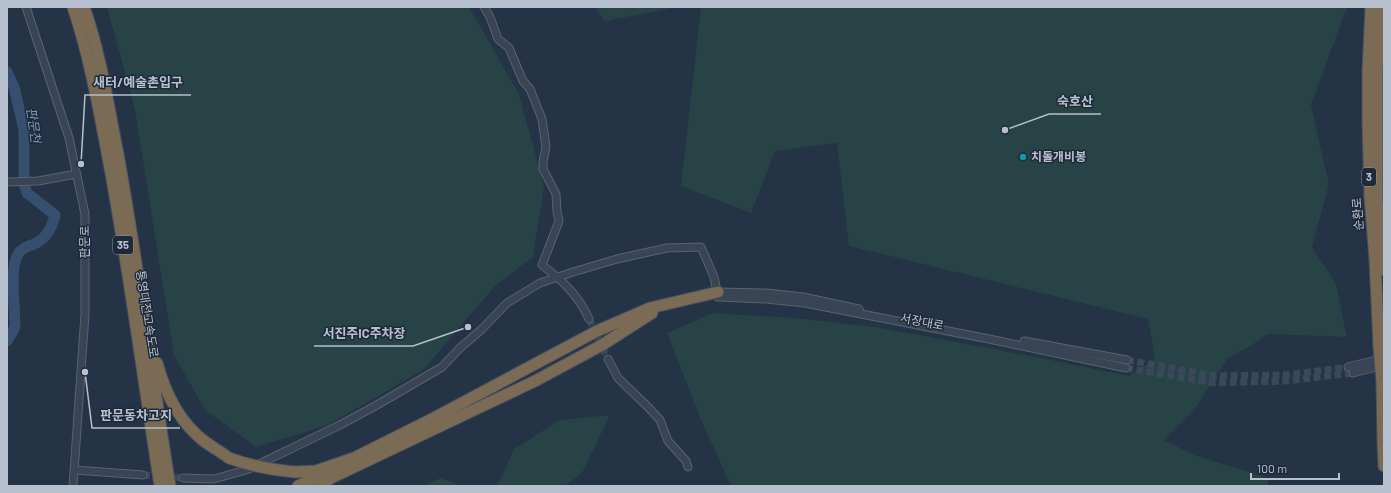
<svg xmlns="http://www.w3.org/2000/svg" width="1391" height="493" viewBox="0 0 1391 493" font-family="Barlow,'Noto Sans KR',sans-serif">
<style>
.green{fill:#274346}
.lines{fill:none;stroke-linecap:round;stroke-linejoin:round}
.river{stroke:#374f6e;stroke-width:11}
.minor-tunnel{stroke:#3a485a;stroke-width:7;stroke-dasharray:7 3.5;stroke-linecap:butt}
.minor-casing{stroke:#586372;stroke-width:9}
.highway-casing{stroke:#44505f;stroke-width:13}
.minor{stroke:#394554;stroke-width:7}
.highway{stroke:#7b6b55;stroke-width:11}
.highway-bridge-casing{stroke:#44505f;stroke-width:13;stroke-linecap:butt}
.highway-bridge{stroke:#7b6b55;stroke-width:11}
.culture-dot{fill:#0f9aa8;stroke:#1e2a3a;stroke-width:1.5}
.labels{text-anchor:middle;stroke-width:3;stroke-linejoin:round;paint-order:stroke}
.shield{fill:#1e2a3a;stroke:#8993a2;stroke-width:1}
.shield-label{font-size:11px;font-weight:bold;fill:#b7c0ce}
.poi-label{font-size:12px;font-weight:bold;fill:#b7c0ce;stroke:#1e2a3a;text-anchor:start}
.street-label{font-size:12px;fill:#b7c0ce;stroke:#1e2a3a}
.water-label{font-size:13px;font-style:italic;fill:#7c97b8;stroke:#1e2a3a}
.leader{fill:none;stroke:#b7c0ce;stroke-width:1.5}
.callout-dot{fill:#b7c0ce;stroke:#1e2a3a;stroke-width:1.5}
.callout-label{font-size:13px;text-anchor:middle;font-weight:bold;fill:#b7c0ce;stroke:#1e2a3a;stroke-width:3;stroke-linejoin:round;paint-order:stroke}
</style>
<rect width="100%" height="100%" fill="#243345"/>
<g class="green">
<path d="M107 7H469L519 94 544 187 533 257 495 286 423 370 328 425 256 447 205 410 174 355 135 110Z"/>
<path d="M595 7H678L605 21Z"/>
<path d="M701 7H1347L1311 105 1329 184 1312 247 1336 284 1347 337 1267 334 1252 345 1227 359 1195 409 1164 440 1194 455 1268 478V486H731L701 420 667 333 713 313 794 318 876 327 1041 358 1129 376 1155 359 1148 319 849 246 837 143 775 151 751 213 681 186Z"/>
<path d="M610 415 582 473 565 486H497L514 449 560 420Z"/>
<path d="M441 478 461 486H421Z"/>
</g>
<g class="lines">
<path class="river" d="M7 72 14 87 24 130V183L27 193 55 215C52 228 46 239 34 244 27 247 22 248 18 254 9 270 15 307 15 326L13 331 7 341"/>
<g class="minor-tunnel">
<path d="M589 319 608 359"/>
<path d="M1127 360 1215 376 1286 375 1348 367"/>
<path d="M1126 368 1214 383 1286 381 1353 373"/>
<path d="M143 475 183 478"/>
</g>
<defs>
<g id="minor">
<path d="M26 7 69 138 85 214V314L73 486"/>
<path d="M484 7 490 17 498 39 509 48 523 81 530 89 542 119 546 147 543 162V169L556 194 557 212 559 221 542 265C562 280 579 296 589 319"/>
<path d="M7 182 38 181 76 174"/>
<path d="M718 292 766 293 803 297 859 309"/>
<path d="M1024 341 1127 360"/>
<path d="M608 359 618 378 649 408 660 420 668 441 686 461 688 467"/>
<path d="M1348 367 1384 358"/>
<path d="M1353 373 1384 365"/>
<path d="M75 470 143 475"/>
<path d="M183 478 214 479 249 469 340 425 377 405 442 367 460 348 482 329 507 303 540 283 573 272 617 259 667 248 701 247 714 277 718 297 766 299 805 303 989 339 1126 368"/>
</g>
<g id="highway">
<path d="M73 7C90 58 99 110 109 163 129 270 143 378 160 486"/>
<path d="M84 7C101 55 108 105 118 154 138 264 152 376 170 486"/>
<path d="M1371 7 1368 71V124L1370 197 1375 260 1379 347"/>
<path d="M1380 7 1377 72V200L1384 270"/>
<path d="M157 363C165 392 179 422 204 441 212 447 221 452 229 458"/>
<path d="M1382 382 1383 444 1384 466"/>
<path d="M295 472 316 471 354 458 432 419 597 331 650 308 718 292"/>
<path d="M298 486 325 473"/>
<path d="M320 486 331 478 535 381 602 345 652 313"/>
</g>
</defs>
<use href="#minor" class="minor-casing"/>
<use href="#highway" class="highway-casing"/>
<use href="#minor" class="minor"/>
<use href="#highway" class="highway"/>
<defs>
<g id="highway-bridge">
<path d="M1379 347 1382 382"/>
<path d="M229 458C251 466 272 470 295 472"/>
</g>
</defs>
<use href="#highway-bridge" class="highway-bridge-casing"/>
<use href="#highway-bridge" class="highway-bridge"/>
</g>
<circle class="culture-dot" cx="1023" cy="157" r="4"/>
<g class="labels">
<g class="shield">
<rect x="1362" y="168" width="14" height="18" rx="3"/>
<rect x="113" y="236" width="20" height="18" rx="3"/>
</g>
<g class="shield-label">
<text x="1369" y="181">3</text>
<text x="123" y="249">35</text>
</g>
<g class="poi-label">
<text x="1031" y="161">치돌개비봉</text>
</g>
<g class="street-label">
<text transform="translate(1358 214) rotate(-94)" y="4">순환로</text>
<text transform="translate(85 242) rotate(-90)" y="4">판문로</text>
<text transform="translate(147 314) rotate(81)" y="4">통영대전고속도로</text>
<text transform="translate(922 322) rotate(11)" y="4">서장대로</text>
</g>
<g class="water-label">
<text transform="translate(34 125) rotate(82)" y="5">판문천</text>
</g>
</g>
<path class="leader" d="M81 164L85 95H191M1005 130L1049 114H1101M468 327L413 346H314M85 372L92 428H180"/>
<g class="callout-dot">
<circle cx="81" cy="164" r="4"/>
<circle cx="1005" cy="130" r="4"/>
<circle cx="468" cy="327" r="4"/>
<circle cx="85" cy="372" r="4"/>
</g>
<g class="callout-label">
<text x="138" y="87">새터/예술촌입구</text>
<text x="1075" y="106">숙호산</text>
<text x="364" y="338">서진주IC주차장</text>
<text x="136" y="420">판문동차고지</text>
</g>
<rect width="1391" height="493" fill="none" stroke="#b7c0ce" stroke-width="16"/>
<path d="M1251 473v6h88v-6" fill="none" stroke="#b7c0ce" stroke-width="2"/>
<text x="1257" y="473" font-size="12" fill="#b7c0ce" stroke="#1e2a3a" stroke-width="3" paint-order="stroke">100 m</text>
</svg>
